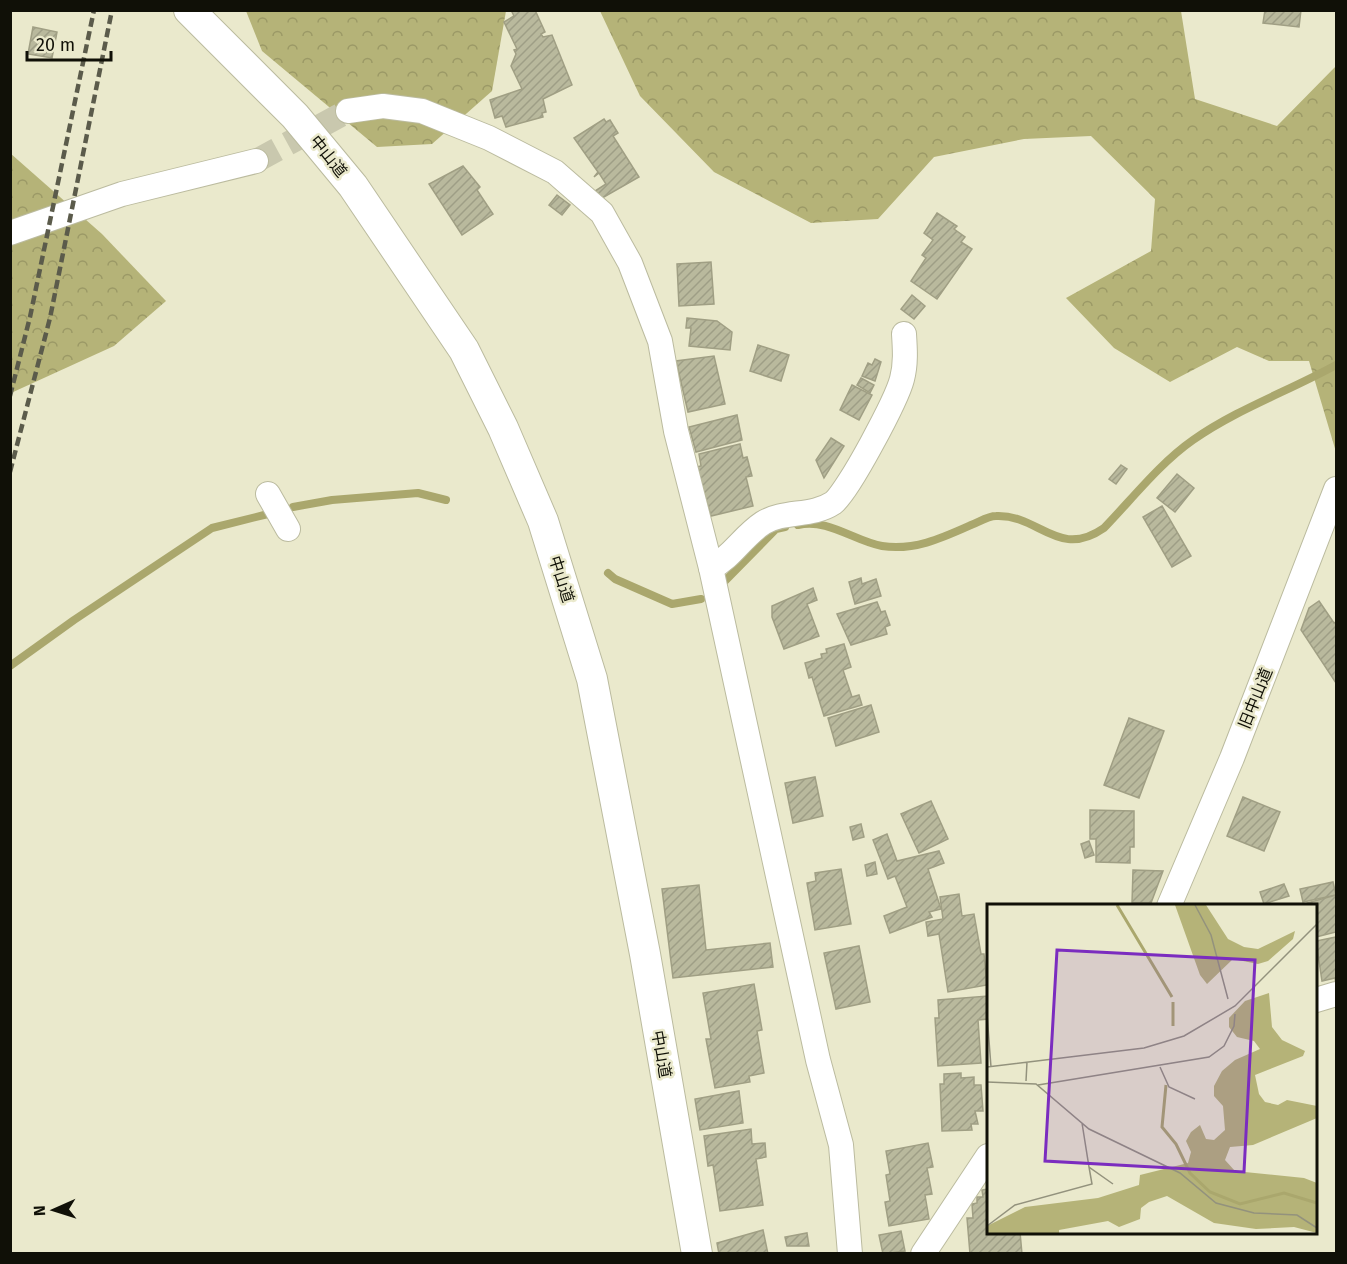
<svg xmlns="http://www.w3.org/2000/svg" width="1347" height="1264" viewBox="0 0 1347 1264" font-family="'Fira Sans','Noto Sans JP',sans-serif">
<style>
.forest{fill:url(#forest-crowns)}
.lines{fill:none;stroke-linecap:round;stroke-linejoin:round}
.stream{stroke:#aaa76d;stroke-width:8}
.building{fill:url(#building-hatch);stroke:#a09f84;stroke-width:1.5}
.minor-tunnel{stroke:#c9c8ae;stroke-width:24;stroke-dasharray:24 12;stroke-linecap:butt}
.minor-casing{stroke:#bbbb9f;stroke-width:26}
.tertiary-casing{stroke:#bbbb9f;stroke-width:32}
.minor{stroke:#fff;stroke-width:24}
.tertiary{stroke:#fff;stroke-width:30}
.rail{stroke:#5b5b4b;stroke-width:4.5;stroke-dasharray:9 4.5;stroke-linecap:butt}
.labels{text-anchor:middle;stroke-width:5;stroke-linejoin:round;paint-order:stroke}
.street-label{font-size:16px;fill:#101007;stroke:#eae9cc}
.inset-river{fill:none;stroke:#aaa76d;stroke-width:3}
.inset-road{fill:none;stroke:#93927d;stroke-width:1.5}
.view{fill:#7b2cbf;fill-opacity:0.15;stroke:#7b2cbf;stroke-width:3}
.inset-edge{fill:none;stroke:#101007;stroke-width:3}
</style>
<defs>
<pattern id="forest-crowns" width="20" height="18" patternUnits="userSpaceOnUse" patternTransform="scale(1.5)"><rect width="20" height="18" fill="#b5b378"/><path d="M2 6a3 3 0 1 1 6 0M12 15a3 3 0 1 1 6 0" fill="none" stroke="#9b9966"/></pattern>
<pattern id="building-hatch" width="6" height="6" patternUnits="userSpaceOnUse" patternTransform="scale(1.5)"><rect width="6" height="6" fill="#b9b99d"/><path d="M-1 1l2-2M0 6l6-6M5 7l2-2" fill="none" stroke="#9e9e86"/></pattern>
</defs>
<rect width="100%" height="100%" fill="#eae9cc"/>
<g class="forest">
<path d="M246 11H506L492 91 432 144 377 147 262 51Z"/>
<path d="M600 11H1181L1195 99 1277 126 1336 66V452L1309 361H1269L1237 347 1170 382 1114 348 1066 298 1151 251 1155 199 1091 136 1024 139 934 157 878 219 811 223 714 172 640 96Z"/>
<path d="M10 153 102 234 166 301 114 346 11 393Z"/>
</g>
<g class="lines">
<g class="stream">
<path d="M293 507 332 500 418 493 446 500"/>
<path d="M798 525C828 518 854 541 882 546 914 551 942 538 971 525 979 522 988 516 996 516 1039 514 1058 560 1104 528 1132 499 1160 463 1193 440 1237 409 1289 391 1336 365"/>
<path d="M608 573 615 579 672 604 701 599"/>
<path d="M724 582 776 529 785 527"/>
<path d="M10 666 74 620 212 528 268 514"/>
</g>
</g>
<g class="building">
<path d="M511 10H535L545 32 541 34 543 37 552 35 572 85 543 99 546 112 542 113 543 117 506 127 502 116 495 118 490 100 522 89 511 66 516 54 514 50 517 49 504 22 514 16Z"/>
<path d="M1265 10H1301L1299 27 1263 23Z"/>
<path d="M33 27 57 32 52 58 28 54Z"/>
<path d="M604 119 606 122 610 120 618 133 613 136 639 177 597 201 592 193 606 184 599 173 594 177 598 172 574 138Z"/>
<path d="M463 166 480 187 477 190 493 214 462 235 429 184Z"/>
<path d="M557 195 570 205 562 215 549 205Z"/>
<path d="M937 213 957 226 954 229 965 237 961 242 972 249 937 299 911 281 926 258 922 255 933 240 924 233Z"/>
<path d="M711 262 714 304 679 306 677 264Z"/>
<path d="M912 295 925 306 914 319 901 309Z"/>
<path d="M687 318 717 321 732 332 730 350 689 346 691 328H686Z"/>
<path d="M758 345 789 355 781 381 750 371Z"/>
<path d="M714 356 725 404 688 412 676 361Z"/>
<path d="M875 359 881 362 875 381 862 376 868 363 872 365Z"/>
<path d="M861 378 874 385 870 393 857 385Z"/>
<path d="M852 385 872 395 859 420 840 410Z"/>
<path d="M737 415 742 440 696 452 689 427Z"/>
<path d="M831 438 844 446 824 478 816 460Z"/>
<path d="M740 444 743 458 747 457 752 476 746 477 753 506 711 516 696 467 701 466 699 454Z"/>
<path d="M1121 465 1127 469 1116 484 1109 479Z"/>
<path d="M1177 474 1194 488 1175 512 1157 498Z"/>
<path d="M1162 506 1191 556 1172 567 1143 517Z"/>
<path d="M861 578 862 584 876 579 881 596 855 604 849 582Z"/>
<path d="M813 588 817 600 807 604 819 636 784 649 772 617V606Z"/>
<path d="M1319 601 1334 623 1336 622V683L1301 630 1309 608Z"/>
<path d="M877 602 881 612 885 611 890 625 885 627 887 634 851 645 837 614Z"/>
<path d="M844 644 851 667 843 670 852 697 859 695 862 705 824 716 812 677 809 678 805 663 822 658 821 654 827 653 826 649Z"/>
<path d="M871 705 879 732 836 746 828 718Z"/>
<path d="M1129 718 1164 731 1139 798 1104 785Z"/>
<path d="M815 777 823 816 793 823 785 783Z"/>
<path d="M1243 797 1280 812 1264 851 1227 836Z"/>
<path d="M931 801 948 839 919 853 901 814Z"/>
<path d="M1090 810 1134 811V847H1130V863L1096 862V839H1090Z"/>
<path d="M861 824 864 837 853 840 850 827Z"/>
<path d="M887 834 897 861 939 851 944 863 928 869 941 909 929 912 932 917 890 933 884 916 907 907 895 876 888 879 873 840Z"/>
<path d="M1089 841 1094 855 1085 858 1081 844Z"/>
<path d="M875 862 877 874 867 876 865 865Z"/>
<path d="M841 869 851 924 815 930 807 883 816 881 815 873Z"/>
<path d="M1133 870 1163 871 1151 903H1132Z"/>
<path d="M1333 882 1336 895 1303 902 1300 889Z"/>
<path d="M1284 884 1289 896 1264 904 1260 892Z"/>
<path d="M699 885 706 950 770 943 773 967 673 978 662 889Z"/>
<path d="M959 894 962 916 974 914 981 954H984L987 985 948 992 939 934 928 936 926 922 943 919 940 897Z"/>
<path d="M1336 895V932L1316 937V906H1307V903Z"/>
<path d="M1336 937V985L1335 978 1322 981 1316 941Z"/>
<path d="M859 946 870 1002 836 1009 824 953Z"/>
<path d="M754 984 762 1030 757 1031 764 1073 749 1076 750 1082 715 1088 706 1039H711L703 993Z"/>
<path d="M988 996V1019L978 1020 981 1063 938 1066 935 1018H939L938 1000Z"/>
<path d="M961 1073V1078L974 1077V1085H981L983 1111H975L978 1124H971L972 1130 942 1131 940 1084H944V1074Z"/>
<path d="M739 1091 743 1123 700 1130 695 1099Z"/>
<path d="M751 1129 752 1144 765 1143 766 1157 756 1159 763 1205 720 1211 713 1165 708 1166 704 1136Z"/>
<path d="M928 1143 933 1167 927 1168 932 1194 925 1195 929 1219 889 1226 885 1202 890 1201 886 1175 890 1174 886 1151Z"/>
<path d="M988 1189V1232H1020L1022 1254H970L967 1218H973L972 1204 977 1203V1197H983L982 1190Z"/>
<path d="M763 1230 768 1254H719L717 1243Z"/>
<path d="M901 1231 905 1251 883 1254 879 1235Z"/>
<path d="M807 1233 809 1246H787L785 1237Z"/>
</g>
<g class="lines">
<path class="minor-tunnel" d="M256 161 348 111"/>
<defs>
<g id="minor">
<path d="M348 111 383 106 422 111 489 138 555 172 602 213 630 263 660 341 676 431 711 568 818 1060 841 1145 850 1254"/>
<path d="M10 233 122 194 256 161"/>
<path d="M268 494 288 529"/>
<path d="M711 568C732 557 743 536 763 523 784 510 812 517 833 503 848 492 897 399 902 379 906 364 905 349 904 334"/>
<path d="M1169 906 1232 758 1336 489"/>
<path d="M1316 1000 1336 994"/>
<path d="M923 1254 988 1156"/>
</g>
<path id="tertiary" d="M189 10 295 116 353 186 464 350 503 428 543 521 592 679 645 954 697 1254"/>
</defs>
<use href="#minor" class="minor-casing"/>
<use href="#tertiary" class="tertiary-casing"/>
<use href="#minor" class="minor"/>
<use href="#tertiary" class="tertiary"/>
<g class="rail">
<path d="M10 396 30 317 94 10"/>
<path d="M10 472 50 318 112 10"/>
</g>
</g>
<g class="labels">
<g class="street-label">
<text transform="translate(329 156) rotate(51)" y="6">中山道</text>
<text transform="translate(562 579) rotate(72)" y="6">中山道</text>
<text transform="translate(1255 698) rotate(-68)" y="6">旧中山道</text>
<text transform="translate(662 1054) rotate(80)" y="6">中山道</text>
</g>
</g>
<g transform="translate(987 904)">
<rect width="330" height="330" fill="#eae9cc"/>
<path d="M188 1H219L241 35 257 43 271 45 308 27 306 35 281 57 271 60 246 55 220 80 213 71ZM282 89 285 123 295 136 318 147 316 152 268 171 272 190 278 198 291 201 300 196 330 202V214L266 241 243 243 238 256 248 267 317 274 330 279V329L307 323 269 325 227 319 180 292 162 298 154 304 153 315 132 323 121 317 72 326V329H0V322L38 303 111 294 152 281 153 271 201 259 204 248 199 237 204 228 213 221 219 235 227 236 238 226 236 202 227 192V182L235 167 248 156 273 145 267 137 250 133 242 123V114L258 97Z" fill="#b5b378"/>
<path class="inset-river" d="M130 1 185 93M186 122V98M179 181 175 223 189 240 203 269 223 288 253 300 297 289 330 299"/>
<path class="inset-road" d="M208 1 224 31 241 95M0 110 4 163M0 163 157 144 197 132 248 102 330 20M173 163 182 183 208 195M39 177 40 158M0 178 49 180 102 225 193 269 229 299 267 309 310 311 330 324M51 181 222 153 237 142 247 122 248 110M95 219 102 263 126 280M0 322 28 301 105 280 102 263"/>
<path class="view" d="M70 46 268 56 257 268 58 257Z"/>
<rect width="330" height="330" class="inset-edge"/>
</g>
<rect width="1347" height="1264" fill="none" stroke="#101007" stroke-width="24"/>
<g transform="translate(54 1210) rotate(267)" stroke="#eae9cc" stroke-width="4.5" paint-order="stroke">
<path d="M0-4.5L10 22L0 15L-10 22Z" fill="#101007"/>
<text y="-9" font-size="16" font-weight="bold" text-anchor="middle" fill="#101007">N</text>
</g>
<path d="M27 51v9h84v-9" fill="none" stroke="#101007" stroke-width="3"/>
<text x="36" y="51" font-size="18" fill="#101007" stroke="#eae9cc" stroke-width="4.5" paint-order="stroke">20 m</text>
</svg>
